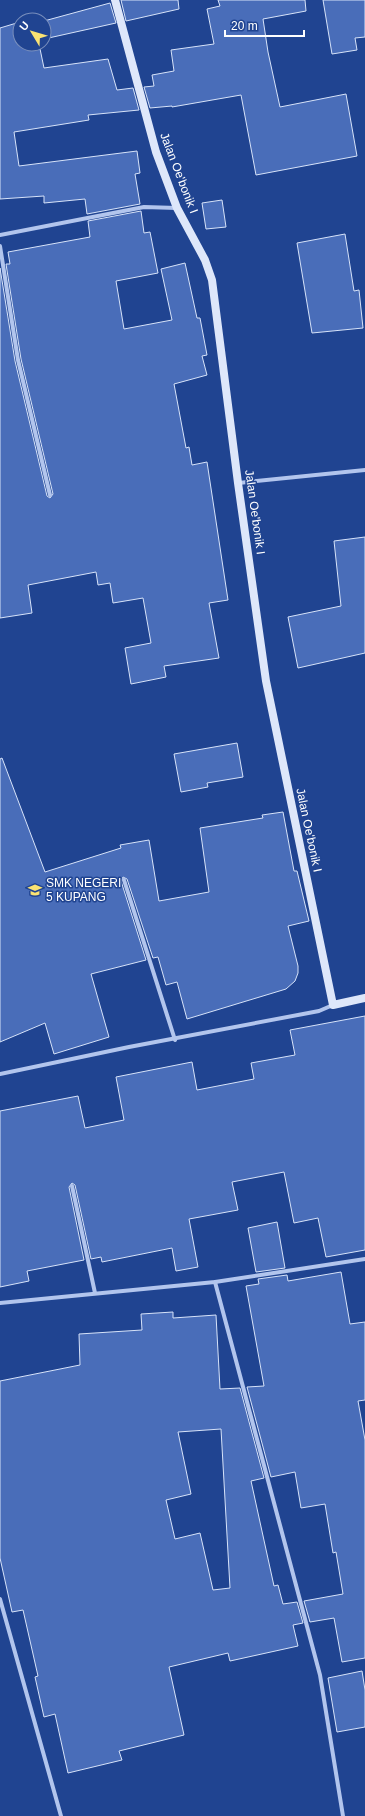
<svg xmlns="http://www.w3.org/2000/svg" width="365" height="1816" viewBox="0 0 365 1816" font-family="Helvetica,sans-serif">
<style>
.building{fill:#496db9;stroke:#d7e3f9;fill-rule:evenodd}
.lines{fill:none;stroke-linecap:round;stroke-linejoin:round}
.street{stroke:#b2c5ed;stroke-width:4}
.secondary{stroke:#dee7fa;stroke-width:8}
.labels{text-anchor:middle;stroke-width:3;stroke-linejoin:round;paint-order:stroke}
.street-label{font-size:12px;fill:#fff;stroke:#204491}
.poi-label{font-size:12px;fill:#fff;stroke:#204491;text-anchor:start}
</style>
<rect width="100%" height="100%" fill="#204491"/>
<g class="building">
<path d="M121 0H178L179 9 126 21Z"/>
<path d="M218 0H305L306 11 263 19 268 52 280 107 346 94 357 156 256 175 241 95 172 107V106L150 108 144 87 154 86 152 75 174 71 171 50 214 44 207 9 220 6Z"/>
<path d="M323 0H365V37L355 38 357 50 332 54Z"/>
<path d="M110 3 116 23 44 39V21Z"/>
<path d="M20 22V44H39L44 68 108 59 117 90 133 88 139 110 88 115 89 120 14 132 19 166 137 151 140 173 135 174 140 204 87 214 85 199 44 203V196L0 199V28Z"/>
<path d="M222 200 226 227 206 229 202 203Z"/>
<path d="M141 211 144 233 150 232 158 273 116 281 124 329 172 320 161 269 185 263 197 318H200L207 355 202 356 207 375 174 384 186 448 189 447 192 465 207 462 228 600 209 603 219 658 164 666 166 677 131 684 125 648 151 643 143 598 113 603 110 583 98 585 96 572 28 585 32 613 0 618V268L15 361 47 496 50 498 53 494 21 359 6 264H10L8 252 90 237 88 221Z"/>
<path d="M345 234 354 291 359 290 363 328 312 333 297 243Z"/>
<path d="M365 537V653L298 668 288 617 341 606 334 541Z"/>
<path d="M237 743 243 777 207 783 208 787 181 792 174 754Z"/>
<path d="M2 758 45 872 121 848 120 845 149 840 159 901 209 892 200 828 263 818 262 815 283 812 294 871H297L309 921 288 926 298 966V973L295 981 286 989 187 1019 177 982 166 985 158 957 153 958 127 879 123 877 121 881 146 960 91 974 109 1037 54 1054 45 1023 0 1042V759Z"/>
<path d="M365 1016V1250L326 1257 318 1218 294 1223 284 1172 232 1182 238 1210 189 1219 198 1267 176 1271 172 1248 102 1262 101 1257 91 1259 75 1185 72 1183 69 1187 84 1260 27 1271 29 1281 0 1287V1111L78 1096 85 1128 124 1120 116 1077 192 1062 197 1090 254 1079 251 1063 295 1055 290 1030Z"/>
<path d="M277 1222 285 1268 256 1272 248 1228Z"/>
<path d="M341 1272 350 1324 365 1322V1400L358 1401 365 1440V1658L342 1662 334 1618 310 1622 304 1601 343 1594 336 1552 333 1553 325 1504 301 1508 295 1472 271 1477 247 1387 264 1386 246 1286 259 1284 258 1279 287 1275 288 1281Z"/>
<path d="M173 1312V1318L216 1315 220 1389 240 1388 264 1478 251 1481 274 1586 278 1585 283 1604 297 1602 303 1623 293 1625 298 1646 230 1661 228 1653 169 1667 184 1735 119 1751 122 1760 68 1773 55 1714 44 1717 35 1677 38 1676 23 1610 12 1612 0 1558V1381L80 1365 79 1334 142 1330 141 1314ZM221 1429 230 1588 213 1590 200 1533 175 1539 166 1500 191 1494 178 1432Z"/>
<path d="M362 1671 365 1690V1727L337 1732 328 1678Z"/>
</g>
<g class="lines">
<g class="street">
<path d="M0 235 144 207 177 208"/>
<path d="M0 246 18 360 50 495"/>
<path d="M238 483 365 470"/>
<path d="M124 880 175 1040"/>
<path d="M0 1074 129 1047 319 1011 333 1005"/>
<path d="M72 1186 95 1293"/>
<path d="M215 1282 320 1675 343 1816"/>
<path d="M0 1303 215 1282 365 1259"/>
<path d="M0 1599 61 1816"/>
</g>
<path class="secondary" d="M115 0 156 152 177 208 205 260 212 280 238 483 266 681 333 1005 365 998"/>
</g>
<defs>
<symbol id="school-bare" viewBox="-9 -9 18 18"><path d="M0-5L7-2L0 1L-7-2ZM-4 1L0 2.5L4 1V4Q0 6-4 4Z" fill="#fae373" stroke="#204491" stroke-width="2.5" paint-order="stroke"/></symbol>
</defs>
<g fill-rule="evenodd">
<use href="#school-bare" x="25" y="880" width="20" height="20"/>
</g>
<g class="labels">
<g class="street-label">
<text transform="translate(179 173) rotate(69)" y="4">Jalan Oe'bonik I</text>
<text transform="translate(255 512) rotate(82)" y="4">Jalan Oe'bonik I</text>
<text transform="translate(309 830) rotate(78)" y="4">Jalan Oe'bonik I</text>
</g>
<g class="poi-label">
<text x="46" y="887">SMK NEGERI<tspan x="46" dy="14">5 KUPANG</tspan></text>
</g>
</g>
<g transform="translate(32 32) rotate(308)"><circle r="19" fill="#204491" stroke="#798fbd"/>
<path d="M0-3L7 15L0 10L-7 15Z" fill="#fae373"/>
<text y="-6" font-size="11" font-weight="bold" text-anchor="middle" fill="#ffffff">U</text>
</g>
<path d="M225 30v6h79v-6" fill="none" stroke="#ffffff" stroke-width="2"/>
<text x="231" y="30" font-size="12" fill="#ffffff" stroke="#204491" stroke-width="3" paint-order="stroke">20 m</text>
</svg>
